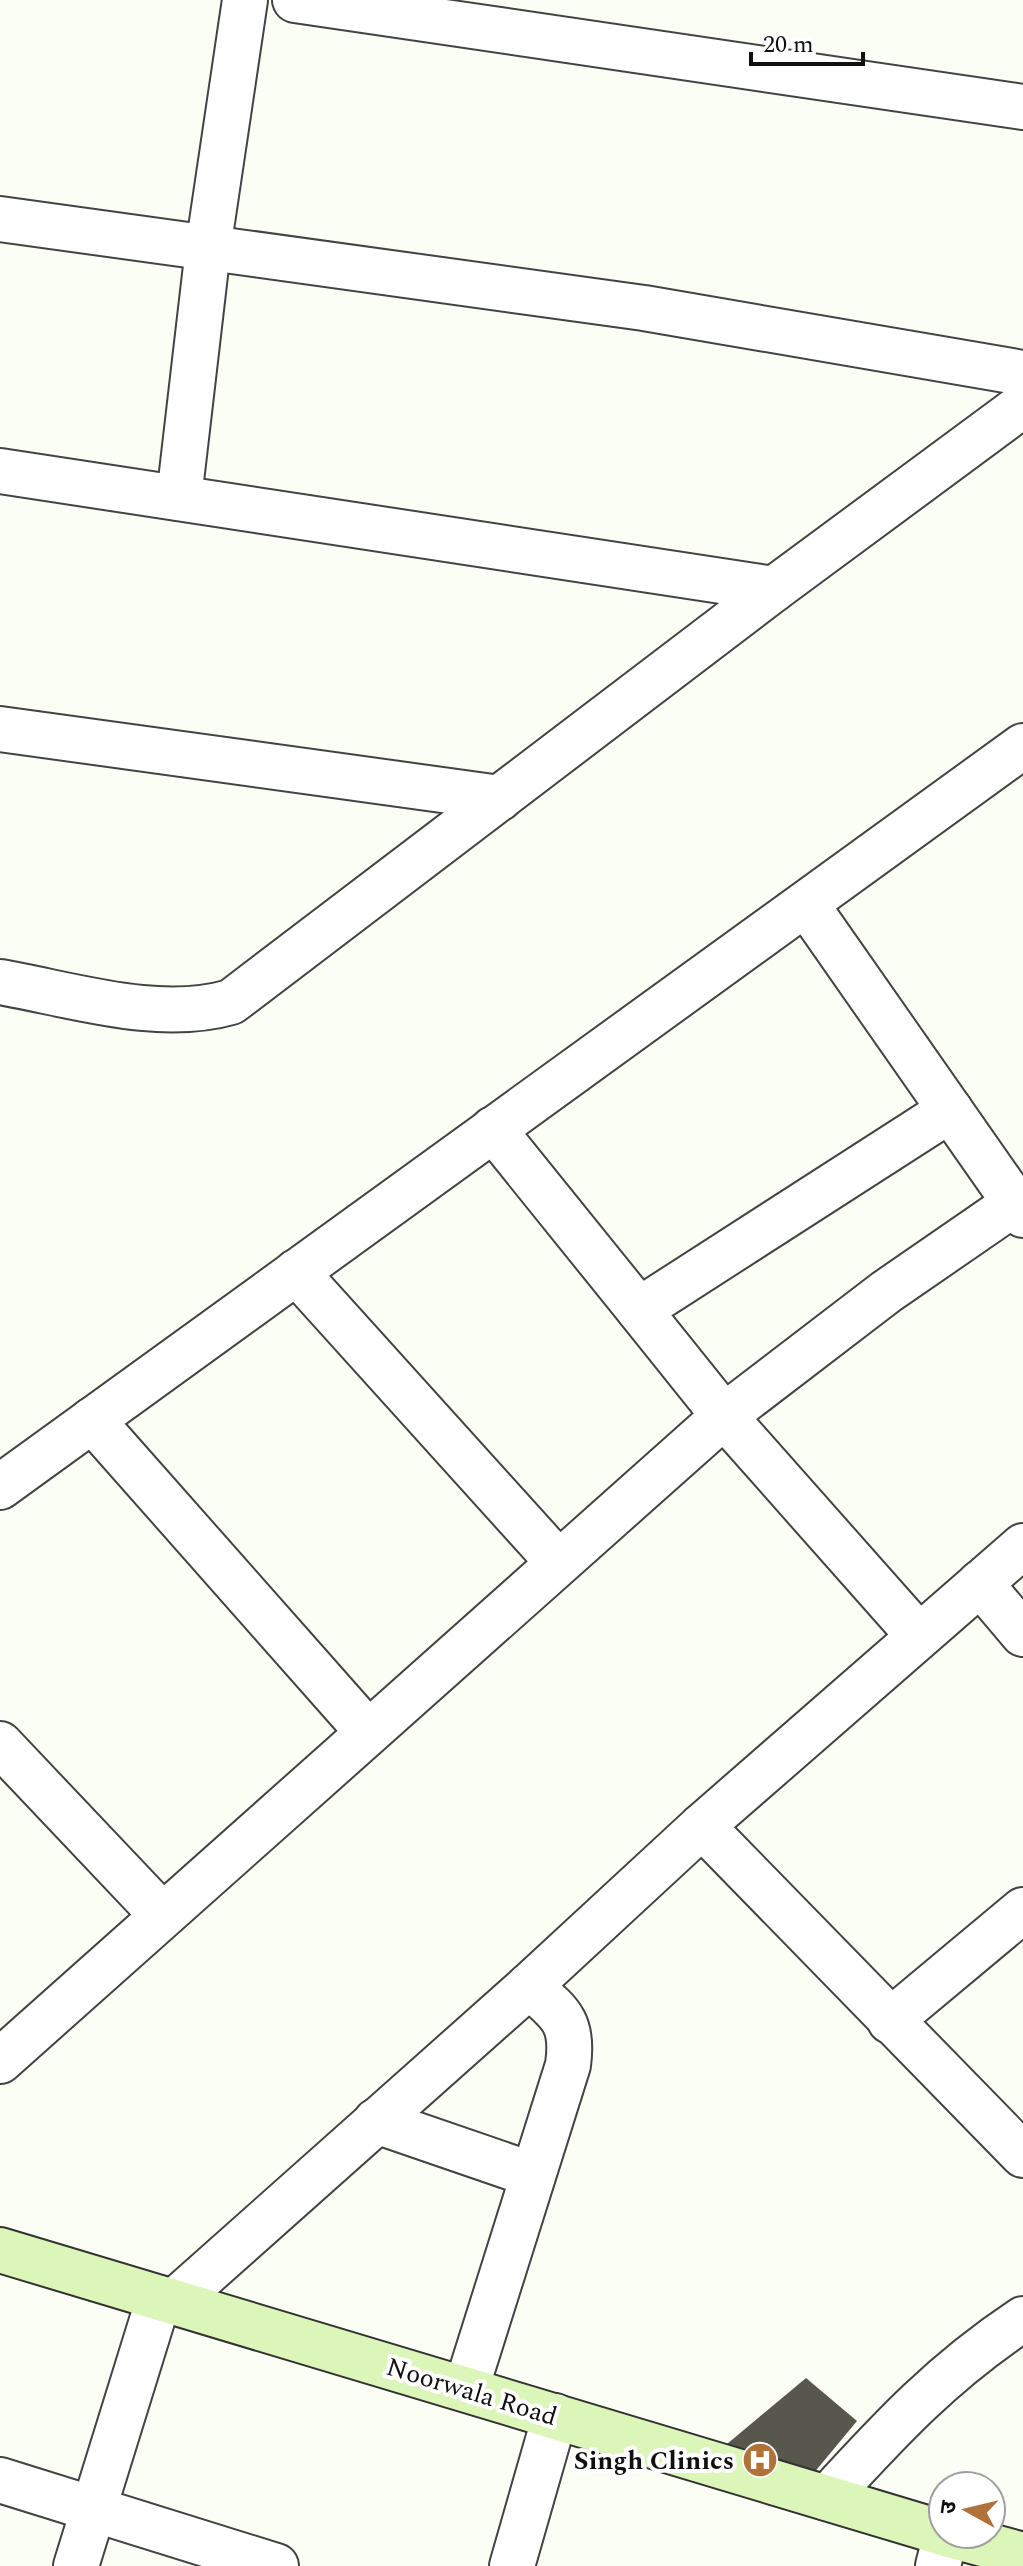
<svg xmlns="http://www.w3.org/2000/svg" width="1023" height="2566" viewBox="0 0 1023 2566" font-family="Spectral,'Noto Sans Devanagari',serif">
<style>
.building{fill:#58574e}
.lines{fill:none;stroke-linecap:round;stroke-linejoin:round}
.street-casing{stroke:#434343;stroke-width:48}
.secondary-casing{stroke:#323232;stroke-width:48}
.street{stroke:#fff;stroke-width:44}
.secondary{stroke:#dcf5b8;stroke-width:44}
.labels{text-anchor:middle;stroke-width:8;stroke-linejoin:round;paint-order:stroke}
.street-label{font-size:26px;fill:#101010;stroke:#fff}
.poi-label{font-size:26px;font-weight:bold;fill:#101010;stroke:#fff;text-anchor:end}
</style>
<rect width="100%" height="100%" fill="#fbfef5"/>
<path class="building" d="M806 2378 857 2421 813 2474 727 2444Z"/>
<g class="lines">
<defs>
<g id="street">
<path d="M295 0 1023 107"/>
<path d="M0 219 644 308 1023 373"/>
<path d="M0 471 774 589"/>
<path d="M179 498 208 249 245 0"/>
<path d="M0 729 500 798"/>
<path d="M806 904 1015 1203"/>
<path d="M0 982C74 995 158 1023 231 1002L774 589 1023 405"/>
<path d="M493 1129 639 1310"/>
<path d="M296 1272 557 1561"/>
<path d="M92 1420 367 1731"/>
<path d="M0 1487 1023 746"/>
<path d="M980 1583 1023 1634"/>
<path d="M918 1635 724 1416 639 1310 950 1110"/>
<path d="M0 1744 162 1915"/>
<path d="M702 1826 1023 2155"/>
<path d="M890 2021 1023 1910"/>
<path d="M0 2061 724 1416 886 1292 1015 1203 1023 1215"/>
<path d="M376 2121 533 2175"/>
<path d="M174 2302 529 1986 702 1826 1023 1546"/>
<path d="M466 2389 568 2065C574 2021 560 2013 529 1986"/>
<path d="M0 2480 276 2566"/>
<path d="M827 2498C891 2428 943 2372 1023 2319"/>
<path d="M76 2566 159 2298"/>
<path d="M512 2566 555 2416"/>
<path d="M938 2566 946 2534"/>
</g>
<g id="secondary">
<path d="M0 2250 943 2533"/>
<path d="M946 2534 1023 2555"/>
</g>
</defs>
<use href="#street" class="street-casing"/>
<use href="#secondary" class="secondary-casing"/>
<use href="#street" class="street"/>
<use href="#secondary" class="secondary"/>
</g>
<defs>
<symbol id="hospital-disc" viewBox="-11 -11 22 22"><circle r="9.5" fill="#b07238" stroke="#fff"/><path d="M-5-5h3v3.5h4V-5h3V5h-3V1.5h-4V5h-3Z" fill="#fff"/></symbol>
</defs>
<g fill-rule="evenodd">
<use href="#hospital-disc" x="740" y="2440" width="40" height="40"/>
</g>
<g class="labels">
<g class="street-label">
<text transform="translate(472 2391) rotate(17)" y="9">Noorwala Road</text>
</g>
<g class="poi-label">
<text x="734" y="2469">Singh Clinics</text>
</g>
</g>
<g transform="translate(967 2510) rotate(278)"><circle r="38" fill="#ffffff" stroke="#9f9f9f" stroke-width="2"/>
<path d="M0-6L14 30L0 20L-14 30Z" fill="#b07238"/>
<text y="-12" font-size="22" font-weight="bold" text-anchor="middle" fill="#101010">उ</text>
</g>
<path d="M751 52v12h112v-12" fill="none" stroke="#101010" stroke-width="4"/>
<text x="763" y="52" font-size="24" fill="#101010" stroke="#ffffff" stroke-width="6" paint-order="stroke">20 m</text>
</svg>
